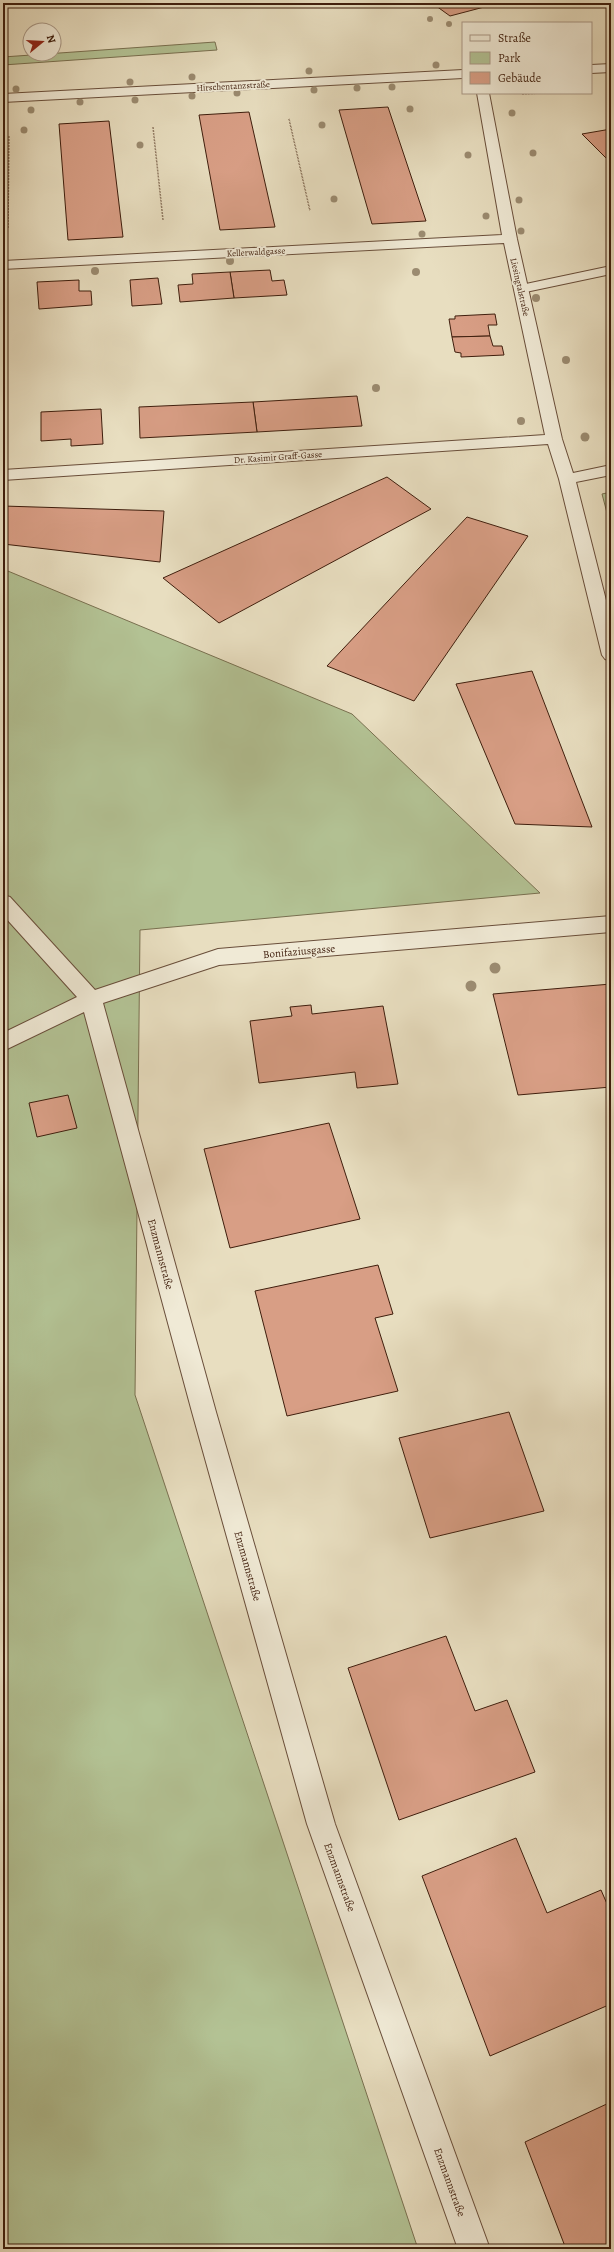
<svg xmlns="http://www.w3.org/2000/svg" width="614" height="2252" viewBox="0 0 614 2252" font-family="Alegreya,serif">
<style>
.green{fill:#b3c294;stroke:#797050}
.building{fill:#d89e85;stroke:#3f1e0d}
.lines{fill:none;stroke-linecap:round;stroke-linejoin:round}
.service-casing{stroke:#694e3a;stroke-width:2}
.minor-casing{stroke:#694e3a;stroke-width:2}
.path{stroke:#3f1e0d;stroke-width:1.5;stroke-dasharray:0.5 1;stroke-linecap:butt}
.service{fill:#f0ead6;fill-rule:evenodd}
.minor{fill:#f0ead6;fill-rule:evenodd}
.tree{fill:#9b8b70}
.labels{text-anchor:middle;stroke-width:4;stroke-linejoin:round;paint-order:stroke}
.far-street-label{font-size:9px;fill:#3f1e0d;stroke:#f0ead6}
.street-label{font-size:11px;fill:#3f1e0d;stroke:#f0ead6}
</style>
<rect width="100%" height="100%" fill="#e8dec0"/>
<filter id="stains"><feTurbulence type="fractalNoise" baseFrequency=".005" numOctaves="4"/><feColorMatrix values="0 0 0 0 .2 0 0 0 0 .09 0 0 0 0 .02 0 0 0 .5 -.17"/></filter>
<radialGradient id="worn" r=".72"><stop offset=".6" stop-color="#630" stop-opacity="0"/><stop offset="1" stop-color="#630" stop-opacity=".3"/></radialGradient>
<g class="green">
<path d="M215 42 217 50 3 65V57Z"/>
<path d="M611 492V528L602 494Z"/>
<path d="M3 569 352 714 540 893 140 930 135 1395 418 2249H3Z"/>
</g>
<g class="building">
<path d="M432 3H484L488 6 450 16Z"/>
<path d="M388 107 426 221 372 224 339 110Z"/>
<path d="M249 112 275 227 220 230 199 115Z"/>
<path d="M109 121 123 237 68 240 59 124Z"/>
<path d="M611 129V163L582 134Z"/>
<path d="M270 270 272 281 284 280 287 295 234 298 230 272Z"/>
<path d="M230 272 234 298 180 302 178 285 193 284 192 274Z"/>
<path d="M158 278 162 304 132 306 130 280Z"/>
<path d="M79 280V291H91L92 305 39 309 37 282Z"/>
<path d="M495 314 497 325H488L490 336 452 337 449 319H455V316Z"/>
<path d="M490 336 493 346H502L504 355 461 357V353L455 352 452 337Z"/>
<path d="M357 396 362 426 257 432 253 402Z"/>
<path d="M253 402 257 432 140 438 139 407Z"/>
<path d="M101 409 103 444 71 446V439L41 441V412Z"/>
<path d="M387 477 431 509 219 623 163 578Z"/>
<path d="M3 506 164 511 160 562 3 544Z"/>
<path d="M467 517 528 536 414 701 327 666Z"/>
<path d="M532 671 592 827 515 824 456 684Z"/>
<path d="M611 984V1087L518 1095 493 994Z"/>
<path d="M311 1005 312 1014 383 1006 398 1084 357 1088 355 1072 259 1083 250 1021 292 1016 290 1007Z"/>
<path d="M68 1095 77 1128 37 1137 29 1103Z"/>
<path d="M329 1123 360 1219 230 1248 204 1149Z"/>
<path d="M378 1265 393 1314 375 1318 398 1391 287 1416 255 1291Z"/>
<path d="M509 1412 544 1511 430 1538 399 1438Z"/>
<path d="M446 1636 475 1711 507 1700 535 1772 399 1820 348 1668Z"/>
<path d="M516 1838 547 1913 601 1890 611 1913V2004L490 2056 422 1876Z"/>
<path d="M611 2102V2249H566L525 2142Z"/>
</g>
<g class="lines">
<defs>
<path id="service" d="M611 266V274L521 293 514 289 521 285Z"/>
<g id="minor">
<path d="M611 64V72L591 73V65Z"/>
<path d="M463 70V78L3 102V94Z"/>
<path d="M477 93H489L517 239 562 439 573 473 611 465V475L576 482 611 620V661L605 659 602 655 559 479 548 444 3 480V470L545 435 504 243 3 269V261L502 235Z"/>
<path d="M3 895 10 897 95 990 218 949 611 916V932L219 965 103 1003 216 1412 335 1824 490 2249H458L307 1824 192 1412 84 1012 3 1051V1033L77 997 3 915Z"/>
</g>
</defs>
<use href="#service" class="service-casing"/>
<use href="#minor" class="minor-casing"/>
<g class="path">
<path d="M522 94 542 93"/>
<path d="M289 119 310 211"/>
<path d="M153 127 163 220"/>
<path d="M8 228 9 135"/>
</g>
<use href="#service" class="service"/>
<use href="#minor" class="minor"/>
</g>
<g class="tree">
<circle cx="430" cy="19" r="3"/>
<circle cx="449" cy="24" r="3"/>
<circle cx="436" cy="65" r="3.5"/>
<circle cx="309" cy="71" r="3.5"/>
<circle cx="192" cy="77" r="3.5"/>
<circle cx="130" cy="82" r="3.5"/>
<circle cx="392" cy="87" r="3.5"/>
<circle cx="357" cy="88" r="3.5"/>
<circle cx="16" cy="89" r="3.5"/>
<circle cx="314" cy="90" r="3.5"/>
<circle cx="237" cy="93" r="3.5"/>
<circle cx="192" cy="96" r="3.5"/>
<circle cx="135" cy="100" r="3.5"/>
<circle cx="80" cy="102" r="3.5"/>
<circle cx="410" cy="109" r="3.5"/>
<circle cx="31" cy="110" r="3.5"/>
<circle cx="512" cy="113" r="3.5"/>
<circle cx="322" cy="125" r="3.5"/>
<circle cx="24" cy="130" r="3.5"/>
<circle cx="140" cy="145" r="3.5"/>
<circle cx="533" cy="153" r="3.5"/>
<circle cx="468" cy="155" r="3.5"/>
<circle cx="334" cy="199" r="3.5"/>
<circle cx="519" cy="200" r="3.5"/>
<circle cx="486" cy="216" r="3.5"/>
<circle cx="521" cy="231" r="3.5"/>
<circle cx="422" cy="234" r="3.5"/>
<circle cx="230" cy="261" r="4"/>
<circle cx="95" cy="271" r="4"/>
<circle cx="416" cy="272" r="4"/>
<circle cx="536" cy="298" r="4"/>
<circle cx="566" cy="360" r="4"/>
<circle cx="376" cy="388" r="4"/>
<circle cx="521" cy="421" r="4"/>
<circle cx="585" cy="437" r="4.5"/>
<circle cx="495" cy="968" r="5.5"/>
<circle cx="471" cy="986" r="5.5"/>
</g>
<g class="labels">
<g class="far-street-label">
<text transform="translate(233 86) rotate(-3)" y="3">Hirschentanzstraße</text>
<text transform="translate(256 252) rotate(-3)" y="3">Kellerwaldgasse</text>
<text transform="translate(520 287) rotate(77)" y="3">Liesingtalstraße</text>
<text transform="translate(278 457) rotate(-4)" y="3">Dr. Kasimir Graff-Gasse</text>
</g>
<g class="street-label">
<text transform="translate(299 951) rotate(-5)" y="4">Bonifaziusgasse</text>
<text transform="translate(161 1254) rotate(75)" y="4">Enzmannstraße</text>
<text transform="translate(248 1566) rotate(74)" y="4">Enzmannstraße</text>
<text transform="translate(340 1877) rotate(70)" y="4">Enzmannstraße</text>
<text transform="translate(450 2182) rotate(70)" y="4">Enzmannstraße</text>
</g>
</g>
<rect width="614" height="2252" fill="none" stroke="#e8dec0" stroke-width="16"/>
<rect x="4" y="4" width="606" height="2244" fill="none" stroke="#3f1e0d" stroke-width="2"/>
<rect x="8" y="8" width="598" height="2236" fill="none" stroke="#3f1e0d"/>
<rect x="462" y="22" width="130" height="72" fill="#f0ead6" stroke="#a99886"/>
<rect x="470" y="35" width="20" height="6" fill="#f0ead6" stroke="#a99886"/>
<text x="498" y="42" font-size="12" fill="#3f1e0d">Straße</text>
<rect x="470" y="52" width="20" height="12" fill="#b3c294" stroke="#a99886"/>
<text x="498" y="62" font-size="12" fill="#3f1e0d">Park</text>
<rect x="470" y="72" width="20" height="12" fill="#d89e85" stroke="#a99886"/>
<text x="498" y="82" font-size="12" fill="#3f1e0d">Gebäude</text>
<g transform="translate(42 42) rotate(72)"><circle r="19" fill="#f0ead6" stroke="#a99886"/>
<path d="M0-3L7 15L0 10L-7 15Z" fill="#8f2418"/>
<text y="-6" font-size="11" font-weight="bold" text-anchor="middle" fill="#3f1e0d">N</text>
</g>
<rect width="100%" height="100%" filter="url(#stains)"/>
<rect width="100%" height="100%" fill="url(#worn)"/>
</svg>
